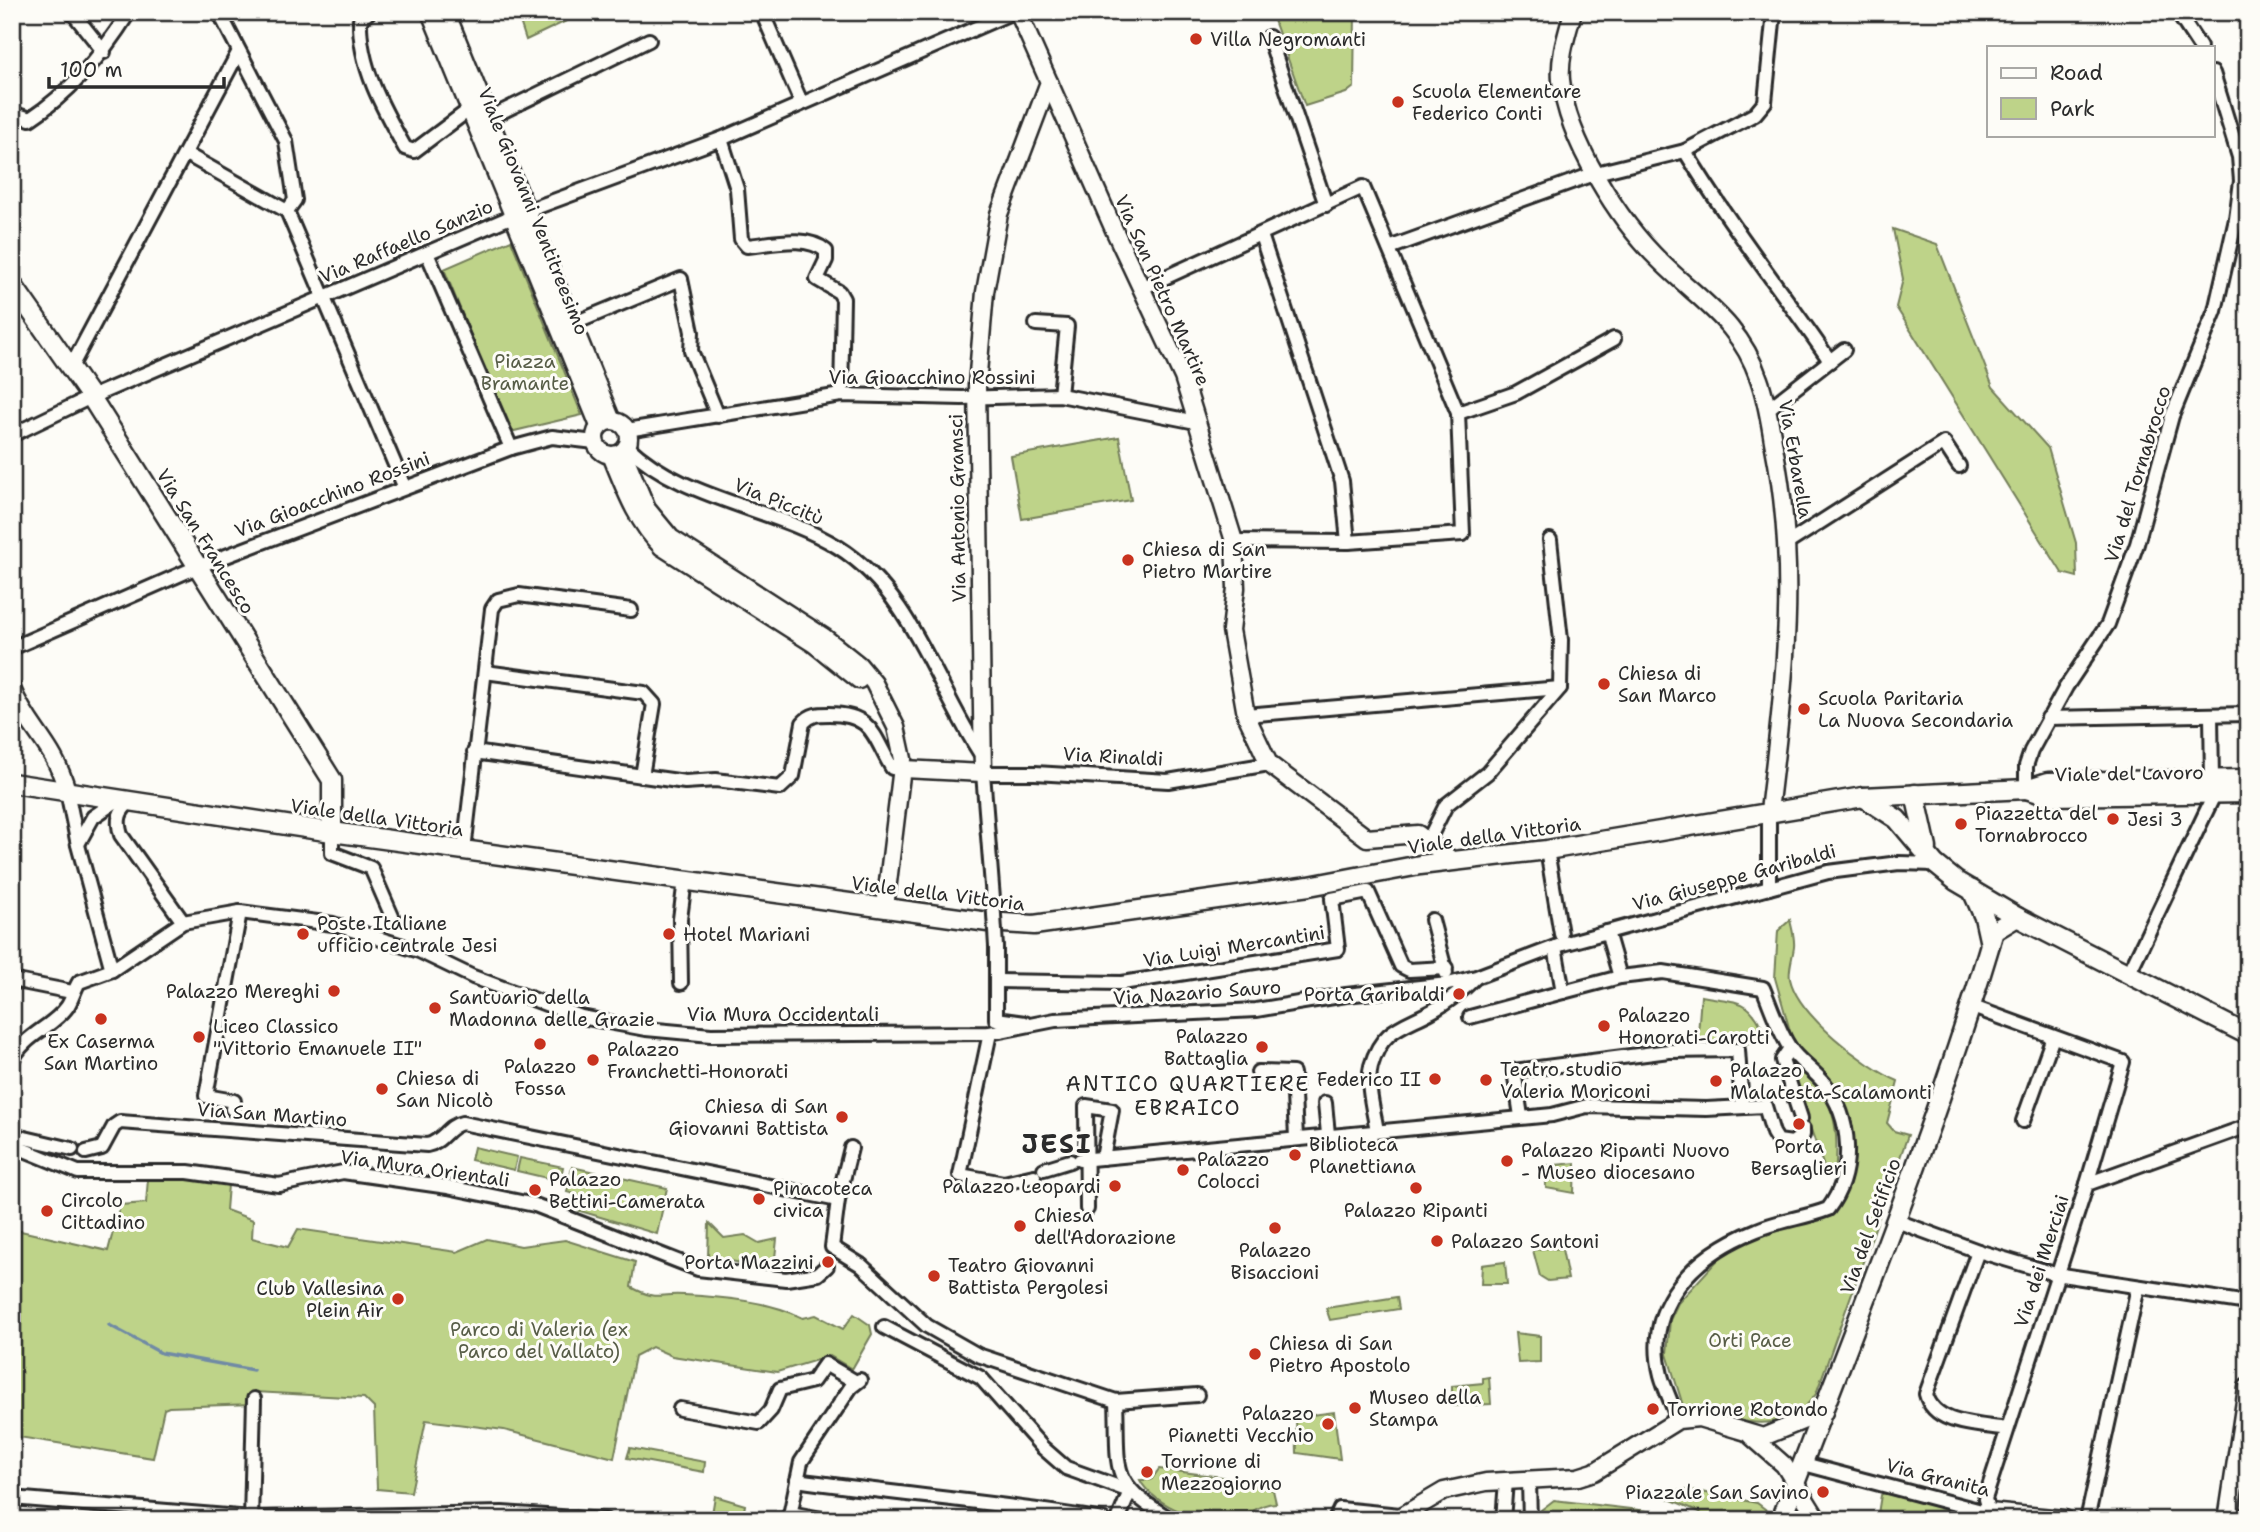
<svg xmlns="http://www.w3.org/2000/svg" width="2260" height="1532" viewBox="0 0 2260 1532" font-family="'Shantell Sans',sans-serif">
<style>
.green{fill:#bed389;stroke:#747f5a;stroke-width:2}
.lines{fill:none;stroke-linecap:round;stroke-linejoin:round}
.stream{stroke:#6f8aa5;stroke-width:3.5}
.minor-casing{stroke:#2b2b2b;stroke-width:18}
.tertiary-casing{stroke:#2b2b2b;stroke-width:21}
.secondary-casing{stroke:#2b2b2b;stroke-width:23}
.minor{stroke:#fdfcf7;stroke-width:12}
.tertiary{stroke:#fdfcf7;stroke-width:16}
.secondary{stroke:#fdfcf7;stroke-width:18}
.minor-bridge-casing{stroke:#2b2b2b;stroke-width:18;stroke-linecap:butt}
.minor-bridge{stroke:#fdfcf7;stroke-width:12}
.poi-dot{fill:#c8321e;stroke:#fdfcf7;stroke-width:2.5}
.labels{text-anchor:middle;stroke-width:6;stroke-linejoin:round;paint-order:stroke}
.poi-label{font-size:19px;fill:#2b2b2b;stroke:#fdfcf7;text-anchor:start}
.street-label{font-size:19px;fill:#2b2b2b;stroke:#fdfcf7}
.park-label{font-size:19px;fill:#575d47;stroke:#fdfcf7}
.neighbourhood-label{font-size:21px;letter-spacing:2px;fill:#2b2b2b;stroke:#fdfcf7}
.district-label{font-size:26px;font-weight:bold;letter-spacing:2px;fill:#2b2b2b;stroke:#fdfcf7}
</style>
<rect width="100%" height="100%" fill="#fdfcf7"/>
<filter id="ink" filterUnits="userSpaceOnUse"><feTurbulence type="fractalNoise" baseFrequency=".0143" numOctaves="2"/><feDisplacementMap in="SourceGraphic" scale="14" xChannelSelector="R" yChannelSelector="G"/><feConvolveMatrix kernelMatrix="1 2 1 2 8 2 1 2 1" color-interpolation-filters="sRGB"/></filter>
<g filter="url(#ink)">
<g class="green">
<path d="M517 12H580L581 14 526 40Z"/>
<path d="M1271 12H1355L1354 87 1346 93 1305 106Z"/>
<path d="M1893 229 1937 244 1993 387 2048 448 2076 543 2077 577 2062 573 1896 307 1903 279Z"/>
<path d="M511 240 582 415 510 432 444 269Z"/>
<path d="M1119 437 1131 500 1022 519 1011 456Z"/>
<path d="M1790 920C1792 929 1795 938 1794 947 1793 956 1788 970 1790 979 1798 1015 1865 1067 1898 1081L1887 1123 1894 1131 1908 1135 1816 1394C1780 1443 1734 1415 1685 1412L1667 1354 1670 1320 1678 1303 1725 1252 1755 1235 1830 1213 1841 1203 1851 1180 1852 1149 1845 1104 1828 1079 1794 1045 1775 978 1778 931Z"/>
<path d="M1701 996C1740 1003 1749 997 1766 1036L1741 1046H1697Z"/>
<path d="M1802 1073C1838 1100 1839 1134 1835 1176L1826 1173 1793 1077Z"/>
<path d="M474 1147 517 1157 514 1170 471 1160Z"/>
<path d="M520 1158 563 1167 560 1181 517 1171Z"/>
<path d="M1575 1163 1574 1193 1546 1188 1545 1166Z"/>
<path d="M572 1167 667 1188 657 1234 577 1210 578 1195 567 1192Z"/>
<path d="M148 1179H191L228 1185 226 1210 253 1220 252 1238 288 1247 298 1229 457 1252 487 1239 521 1246 565 1240 635 1262 631 1287C659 1302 657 1293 684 1295 722 1297 770 1301 803 1318L816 1315 843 1329 854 1314 870 1325 872 1334 852 1369 830 1356 777 1372 672 1356 652 1347 635 1356 614 1458 504 1430 426 1420 411 1492 377 1489 374 1408 364 1398 255 1392 253 1404 169 1407 164 1409 153 1458 12 1436V1229L108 1251 120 1205 146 1203Z"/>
<path d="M709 1223 724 1238 745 1235 759 1243 777 1239 775 1258 767 1269 744 1268 741 1263 708 1257Z"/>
<path d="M1547 1248 1562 1249 1568 1279 1548 1281 1540 1276 1533 1250Z"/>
<path d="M1505 1262 1507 1284H1481L1482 1265Z"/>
<path d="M1397 1297 1399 1309 1330 1320 1326 1308Z"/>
<path d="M1515 1333 1540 1336V1362L1518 1363Z"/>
<path d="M1489 1377 1491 1404 1452 1406V1386L1483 1383V1378Z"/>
<path d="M1334 1412 1340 1459 1297 1453 1296 1417Z"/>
<path d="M630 1448 705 1462 704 1472 627 1458Z"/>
<path d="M1159 1469 1222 1477 1273 1490 1276 1503C1259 1503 1251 1515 1236 1519 1208 1528 1152 1505 1140 1480H1151Z"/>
<path d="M1691 1490 1757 1503 1769 1512 1766 1520H1703L1700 1512 1653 1492Z"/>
<path d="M1884 1493 1953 1511 1901 1520H1877L1881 1495Z"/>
<path d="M715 1496 745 1505 743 1517 748 1520H711Z"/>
<path d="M1554 1500 1673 1514 1687 1520H1540L1541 1510Z"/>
</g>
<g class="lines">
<path class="stream" d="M109 1325 161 1353 253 1370"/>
<defs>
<g id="minor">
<path d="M72 12 104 52"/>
<path d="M219 12 286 141 295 200 287 211 404 486"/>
<path d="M369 12 360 20C359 66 382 107 405 148L414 151 470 109"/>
<path d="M762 12 801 102"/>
<path d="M2177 12 2200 47"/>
<path d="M1269 37 1326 205"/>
<path d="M12 113 30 119C71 92 103 54 129 12"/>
<path d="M489 118 649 40"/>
<path d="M721 139 737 189 741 239 747 246C771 244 806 234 826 251V260L817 279 839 292 843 299 841 395"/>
<path d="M1685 151C1729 224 1782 291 1830 361"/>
<path d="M186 154 287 211"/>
<path d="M1261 235 1342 481 1348 542"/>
<path d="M1389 248 1596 173 1685 151 1755 114 1765 102 1774 12"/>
<path d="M427 253 511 448"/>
<path d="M1142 288 1363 187 1458 413 1463 534 1348 542 1234 541"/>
<path d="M1036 324 1067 326 1060 395"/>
<path d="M565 327 681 279 692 332 691 351 718 416"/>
<path d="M70 369 238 53"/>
<path d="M1768 409 1844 350"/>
<path d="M1458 413 1516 393 1614 339"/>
<path d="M627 430 841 395 962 398 1060 395 1196 422"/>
<path d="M12 435 91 397 513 216 721 139 1013 12"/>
<path d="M627 446C684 501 772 506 838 547 913 594 935 686 982 756"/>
<path d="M1788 543 1944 443 1959 466"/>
<path d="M12 648 197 567 511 448 552 437 595 442"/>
<path d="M485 672 644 693 654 704 642 776"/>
<path d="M1246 715 1560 688"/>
<path d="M2211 715 2212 780"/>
<path d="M2048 718 2248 714"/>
<path d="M474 752 685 782 716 780 780 788 793 776 803 723C811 714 818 714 829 714 873 714 873 736 892 768L904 769"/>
<path d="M2026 789V766L2031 751 2066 687 2108 624 2137 544 2172 416 2215 311 2236 219 2241 181 2239 157 2213 73"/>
<path d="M67 791 78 845 112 970"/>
<path d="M131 801C119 811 116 819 121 835L183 922"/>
<path d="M332 832V853L371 868 394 921"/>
<path d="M1428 841 1446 805 1487 773 1560 688 1561 640 1550 540"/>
<path d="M78 844 93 817 119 799"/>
<path d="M464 850 492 609 498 600 519 595 631 610"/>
<path d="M1547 850 1561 934"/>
<path d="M1769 888V811"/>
<path d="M993 899 983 773H1035L1168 781 1269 764"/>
<path d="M1432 920 1446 973"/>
<path d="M1607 932 1620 977"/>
<path d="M996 947V1019L1025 1023"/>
<path d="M2128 975 2215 793"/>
<path d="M12 980 72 992"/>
<path d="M998 981 1122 983 1338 949 1332 899 1368 892 1401 966 1409 970 1446 968"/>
<path d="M681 983 680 919 685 880"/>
<path d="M1563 992 1620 977 1663 972 1763 988C1771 1007 1778 1030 1790 1048 1798 1061 1814 1070 1824 1083 1852 1118 1856 1172 1828 1209 1805 1218 1780 1220 1757 1230 1696 1254 1643 1304 1661 1375 1665 1390 1673 1405 1678 1420"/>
<path d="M1970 1006 2123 1062 2087 1184"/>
<path d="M1470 1017 1563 992 1555 947"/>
<path d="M990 1033 960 1175 1004 1183 1034 1176"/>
<path d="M1790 1048 1782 1060 1801 1118"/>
<path d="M12 1061C23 1035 52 1028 67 1007 72 1000 74 990 79 982L112 970 183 922 240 912 333 924 419 951 473 977 581 1017 646 1029 711 1035 990 1033 1055 1020 1256 1010 1346 995 1448 984 1476 977 1563 944 1828 872 1899 863 1935 864"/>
<path d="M1258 1072 1293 1073 1296 1138"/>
<path d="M1325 1103 1328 1134"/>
<path d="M232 1109 234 1101 206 1096 240 912"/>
<path d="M1521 1116 1514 1071 1669 1051 1738 1050 1742 1107"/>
<path d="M2023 1121 2053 1037"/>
<path d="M1377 1131C1374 1112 1366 1085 1371 1066 1382 1028 1403 1027 1432 1011 1449 1002 1462 991 1475 978"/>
<path d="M12 1135 72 1149"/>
<path d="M12 1145 78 1172H188L279 1185 343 1172 448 1187 535 1205 698 1269 786 1279 818 1274 827 1266"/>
<path d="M851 1148 838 1200 832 1247 861 1265 927 1326 978 1355 1116 1401 1197 1395"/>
<path d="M86 1152 102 1148 114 1126 120 1122 427 1145C443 1142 447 1126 462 1123L838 1200"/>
<path d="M1080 1160 1552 1115 1587 1106 1706 1109 1765 1106 1773 1133 1778 1141 1792 1143 1803 1135V1129"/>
<path d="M1044 1169 1070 1161"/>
<path d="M1087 1209 1086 1106 1112 1110 1103 1158"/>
<path d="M1894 1220 1978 1251 2055 1274 2248 1303"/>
<path d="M1978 1251 1926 1394C1934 1426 1979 1424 2007 1429"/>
<path d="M884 1327 981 1378 1042 1447 1066 1468 1130 1491 1118 1520"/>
<path d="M1116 1401C1119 1470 1107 1482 1172 1520"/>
<path d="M680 1409 759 1423 771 1410 780 1389 813 1381 825 1364 856 1382"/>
<path d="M1804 1464 1989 1513 1985 1499 2087 1184 2248 1126"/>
<path d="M797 1480C899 1495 1001 1502 1103 1520"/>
<path d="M1529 1481 1530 1520"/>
<path d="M12 1498 251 1518 502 1513 605 1520"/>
<path d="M790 1513 827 1520"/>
<path d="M251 1520 254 1399"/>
<path d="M789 1520 801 1462 851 1387 860 1380"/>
<path d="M1335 1520 1340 1509 1400 1515 1401 1519"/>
<path d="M1503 1520 1506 1481"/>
<path d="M2087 1520 2138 1287"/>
</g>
<g id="tertiary">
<path d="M430 12 599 426"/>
<path d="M446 12 612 421"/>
<path d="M1573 12C1567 34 1559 57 1561 80 1567 140 1619 222 1662 263 1703 303 1740 323 1759 379 1767 401 1770 424 1774 447 1799 572 1784 686 1769 811"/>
<path d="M1049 82 1115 232 1183 377 1234 541 1236 588 1231 630 1246 715 1269 764 1367 838 1418 834 1453 861"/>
<circle cx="612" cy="438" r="17"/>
<path d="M623 452 647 509 671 538 824 637 859 665 874 683 896 727 903 759 885 907"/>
<path d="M611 455C625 489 636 521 662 547L814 644 859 680"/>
<path d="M12 689C28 729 55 745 67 791"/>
<path d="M904 769 983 773 977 385 985 292 999 214 1049 82 1018 12"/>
<path d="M1751 1436 1784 1465 1818 1520"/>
<path d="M1395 1520 1444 1491 1486 1482 1578 1477 1594 1472 1678 1420 1699 1418 1763 1437 1824 1412"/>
</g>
<g id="secondary">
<path d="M12 284 91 397 332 780V832"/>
<path d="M12 783 332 832 988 922 1034 925 1309 886 1420 865 1547 850 1863 797 2026 789 2048 782 2248 779"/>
<path d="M2026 789 2049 796 2248 793"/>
<path d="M1915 794 1927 848"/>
<path d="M1863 797 1897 819 1935 864 1956 881 2017 917 2248 1035"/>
<path d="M1972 890 1984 917 1990 944"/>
<path d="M1781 1520C1855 1325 1935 1131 1994 931L2017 917"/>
<path d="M1953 1520 1989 1513 2064 1520"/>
<path d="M2228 1520 2248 1388"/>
</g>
</defs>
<use href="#minor" class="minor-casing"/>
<use href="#tertiary" class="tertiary-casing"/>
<use href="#secondary" class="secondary-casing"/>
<use href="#minor" class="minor"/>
<use href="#tertiary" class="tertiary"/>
<use href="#secondary" class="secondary"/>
<defs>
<path id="minor-bridge" d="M993 899 996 947"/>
</defs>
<use href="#minor-bridge" class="minor-bridge-casing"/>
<use href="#minor-bridge" class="minor-bridge"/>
</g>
</g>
<g class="poi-dot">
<circle cx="1196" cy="39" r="7"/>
<circle cx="1398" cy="102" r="7"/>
<circle cx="1128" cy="560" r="7"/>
<circle cx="1604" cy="684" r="7"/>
<circle cx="1804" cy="709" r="7"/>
<circle cx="2113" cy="819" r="7"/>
<circle cx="1961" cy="824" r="7"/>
<circle cx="303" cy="934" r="7"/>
<circle cx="669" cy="934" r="7"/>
<circle cx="334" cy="991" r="7"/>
<circle cx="1459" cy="994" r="7"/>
<circle cx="435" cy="1008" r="7"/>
<circle cx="101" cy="1019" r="7"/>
<circle cx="1604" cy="1026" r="7"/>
<circle cx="199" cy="1037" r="7"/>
<circle cx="540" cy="1044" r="7"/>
<circle cx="1262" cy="1047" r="7"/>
<circle cx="593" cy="1060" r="7"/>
<circle cx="1435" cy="1079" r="7"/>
<circle cx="1486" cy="1080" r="7"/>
<circle cx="1716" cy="1081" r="7"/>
<circle cx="382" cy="1089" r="7"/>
<circle cx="842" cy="1117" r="7"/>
<circle cx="1799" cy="1124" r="7"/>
<circle cx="1295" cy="1155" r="7"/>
<circle cx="1507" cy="1161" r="7"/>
<circle cx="1183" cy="1170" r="7"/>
<circle cx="1115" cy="1186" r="7"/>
<circle cx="1416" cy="1188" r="7"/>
<circle cx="535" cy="1190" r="7"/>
<circle cx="759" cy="1199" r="7"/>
<circle cx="47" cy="1211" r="7"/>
<circle cx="1020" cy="1226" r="7"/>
<circle cx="1275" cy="1228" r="7"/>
<circle cx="1437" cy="1241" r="7"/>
<circle cx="828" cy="1262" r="7"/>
<circle cx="934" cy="1276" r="7"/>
<circle cx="398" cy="1299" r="7"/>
<circle cx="1255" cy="1354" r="7"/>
<circle cx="1355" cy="1408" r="7"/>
<circle cx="1653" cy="1409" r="7"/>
<circle cx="1328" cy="1424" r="7"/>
<circle cx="1147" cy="1472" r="7"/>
<circle cx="1823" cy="1492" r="7"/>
</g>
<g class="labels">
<g class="poi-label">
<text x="1210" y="46">Villa Negromanti</text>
<text x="1412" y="98">Scuola Elementare<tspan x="1412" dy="22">Federico Conti</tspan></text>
<text x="1142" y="556">Chiesa di San<tspan x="1142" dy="22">Pietro Martire</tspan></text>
<text x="1618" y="680">Chiesa di<tspan x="1618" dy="22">San Marco</tspan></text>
<text x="1818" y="705">Scuola Paritaria<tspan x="1818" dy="22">La Nuova Secondaria</tspan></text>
<text x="1975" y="820">Piazzetta del<tspan x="1975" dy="22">Tornabrocco</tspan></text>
<text x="2127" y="826">Jesi 3</text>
<text x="317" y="930">Poste Italiane<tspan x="317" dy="22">ufficio centrale Jesi</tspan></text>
<text x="683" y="941">Hotel Mariani</text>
<text x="320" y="998" text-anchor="end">Palazzo Mereghi</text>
<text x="1445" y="1001" text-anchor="end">Porta Garibaldi</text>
<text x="449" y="1004">Santuario della<tspan x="449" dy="22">Madonna delle Grazie</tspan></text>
<text x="1618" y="1022">Palazzo<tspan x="1618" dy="22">Honorati-Carotti</tspan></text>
<text x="213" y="1033">Liceo Classico<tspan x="213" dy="22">"Vittorio Emanuele II"</tspan></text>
<text x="1248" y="1043" text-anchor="end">Palazzo<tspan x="1248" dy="22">Battaglia</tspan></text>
<text x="101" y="1048" text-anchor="middle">Ex Caserma<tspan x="101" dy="22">San Martino</tspan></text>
<text x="607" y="1056">Palazzo<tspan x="607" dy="22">Franchetti-Honorati</tspan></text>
<text x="540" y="1073" text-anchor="middle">Palazzo<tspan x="540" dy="22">Fossa</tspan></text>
<text x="1500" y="1076">Teatro studio<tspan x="1500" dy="22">Valeria Moriconi</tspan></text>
<text x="1730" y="1077">Palazzo<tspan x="1730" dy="22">Malatesta-Scalamonti</tspan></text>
<text x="396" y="1085">Chiesa di<tspan x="396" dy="22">San Nicolò</tspan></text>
<text x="1421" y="1086" text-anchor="end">Federico II</text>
<text x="828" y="1113" text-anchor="end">Chiesa di San<tspan x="828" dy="22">Giovanni Battista</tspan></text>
<text x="1309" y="1151">Biblioteca<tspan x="1309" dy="22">Planettiana</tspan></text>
<text x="1799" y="1153" text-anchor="middle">Porta<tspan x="1799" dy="22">Bersaglieri</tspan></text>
<text x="1521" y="1157">Palazzo Ripanti Nuovo<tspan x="1521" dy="22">- Museo diocesano</tspan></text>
<text x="1197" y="1166">Palazzo<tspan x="1197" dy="22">Colocci</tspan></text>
<text x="549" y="1186">Palazzo<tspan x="549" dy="22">Bettini-Camerata</tspan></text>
<text x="1101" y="1193" text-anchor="end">Palazzo Leopardi</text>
<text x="773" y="1195">Pinacoteca<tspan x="773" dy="22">civica</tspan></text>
<text x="61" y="1207">Circolo<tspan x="61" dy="22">Cittadino</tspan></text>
<text x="1416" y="1217" text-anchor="middle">Palazzo Ripanti</text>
<text x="1034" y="1222">Chiesa<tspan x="1034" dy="22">dell'Adorazione</tspan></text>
<text x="1451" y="1248">Palazzo Santoni</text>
<text x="1275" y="1257" text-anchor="middle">Palazzo<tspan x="1275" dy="22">Bisaccioni</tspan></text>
<text x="814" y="1269" text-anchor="end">Porta Mazzini</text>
<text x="948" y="1272">Teatro Giovanni<tspan x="948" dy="22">Battista Pergolesi</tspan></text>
<text x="384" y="1295" text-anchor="end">Club Vallesina<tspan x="384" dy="22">Plein Air</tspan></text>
<text x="1269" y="1350">Chiesa di San<tspan x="1269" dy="22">Pietro Apostolo</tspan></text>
<text x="1369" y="1404">Museo della<tspan x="1369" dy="22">Stampa</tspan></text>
<text x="1667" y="1416">Torrione Rotondo</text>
<text x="1314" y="1420" text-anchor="end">Palazzo<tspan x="1314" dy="22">Pianetti Vecchio</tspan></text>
<text x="1161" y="1468">Torrione di<tspan x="1161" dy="22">Mezzogiorno</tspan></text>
<text x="1809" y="1499" text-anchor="end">Piazzale San Savino</text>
</g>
<g class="street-label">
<text transform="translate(534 211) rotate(68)" y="7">Viale Giovanni Ventitreesimo</text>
<text transform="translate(406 241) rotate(-23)" y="7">Via Raffaello Sanzio</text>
<text transform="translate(1163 290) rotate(66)" y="7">Via San Pietro Martire</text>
<text x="932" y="384">Via Gioacchino Rossini</text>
<text transform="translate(1796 459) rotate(80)" y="7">Via Erbarella</text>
<text transform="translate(2137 474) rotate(-73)" y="7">Via del Tornabrocco</text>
<text transform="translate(332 494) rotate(-21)" y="7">Via Gioacchino Rossini</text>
<text transform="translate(779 501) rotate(22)" y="7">Via Piccitù</text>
<text transform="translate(957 508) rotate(-91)" y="7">Via Antonio Gramsci</text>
<text transform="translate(206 541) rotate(58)" y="7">Via San Francesco</text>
<text transform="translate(1113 756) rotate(3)" y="7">Via Rinaldi</text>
<text transform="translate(2129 773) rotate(-1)" y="7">Viale del Lavoro</text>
<text transform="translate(377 817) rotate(8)" y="7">Viale della Vittoria</text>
<text transform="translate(1494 835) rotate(-8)" y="7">Viale della Vittoria</text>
<text transform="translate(1734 877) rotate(-15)" y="7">Via Giuseppe Garibaldi</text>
<text transform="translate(938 893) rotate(7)" y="7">Viale della Vittoria</text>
<text transform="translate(1234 946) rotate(-9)" y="7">Via Luigi Mercantini</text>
<text transform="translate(1197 992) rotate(-4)" y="7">Via Nazario Sauro</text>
<text x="783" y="1021">Via Mura Occidentali</text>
<text transform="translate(272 1114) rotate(4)" y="7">Via San Martino</text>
<text transform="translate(425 1168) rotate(8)" y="7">Via Mura Orientali</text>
<text transform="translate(1870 1226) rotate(-70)" y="7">Via del Setificio</text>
<text transform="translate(2041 1261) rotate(-72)" y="7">Via dei Merciai</text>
<text transform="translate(1938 1477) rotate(14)" y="7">Via Granita</text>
</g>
<g class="park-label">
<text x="525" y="368">Piazza<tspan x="525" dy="22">Bramante</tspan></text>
<text x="539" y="1336">Parco di Valeria (ex<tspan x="539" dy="22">Parco del Vallato)</tspan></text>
<text x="1750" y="1347">Orti Pace</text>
</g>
<g class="neighbourhood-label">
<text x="1188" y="1091">ANTICO QUARTIERE<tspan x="1188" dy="24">EBRAICO</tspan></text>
</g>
<g class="district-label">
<text x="1057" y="1153">JESI</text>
</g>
</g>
<rect width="2260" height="1532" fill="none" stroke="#fdfcf7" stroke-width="42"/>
<rect x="21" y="21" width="2218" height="1490" fill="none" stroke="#2b2b2b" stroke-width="2.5" filter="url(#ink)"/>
<rect x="1987" y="46" width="228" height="91" fill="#fdfcf7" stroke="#a9a8a5" stroke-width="2"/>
<rect x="2001" y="68" width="35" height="10" fill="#fdfcf7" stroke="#a9a8a5" stroke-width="2"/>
<text x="2050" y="80" font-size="21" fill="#2b2b2b">Road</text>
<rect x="2001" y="98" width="35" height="21" fill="#bed389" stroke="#a9a8a5" stroke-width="2"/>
<text x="2050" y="116" font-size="21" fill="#2b2b2b">Park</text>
<path d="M49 77v10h175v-10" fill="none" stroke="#2b2b2b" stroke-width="3.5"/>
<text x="60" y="77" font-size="21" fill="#2b2b2b" stroke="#fdfcf7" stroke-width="5" paint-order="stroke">100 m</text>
</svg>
